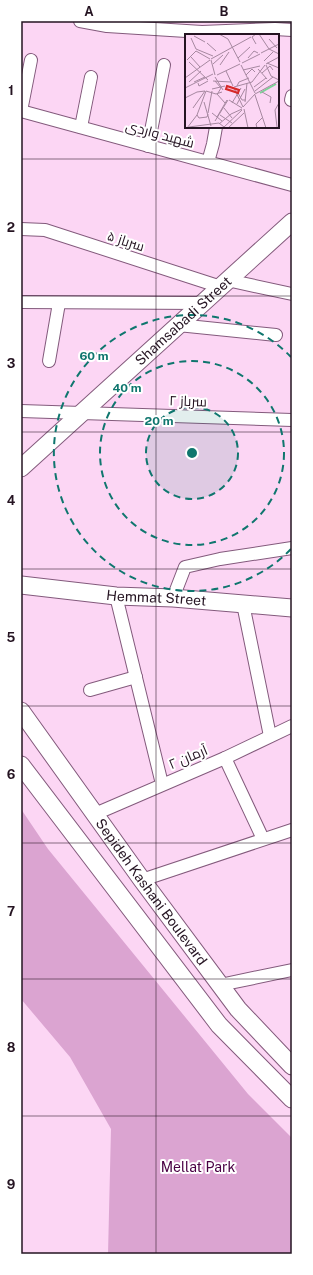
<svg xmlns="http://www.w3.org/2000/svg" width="313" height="1275" viewBox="0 0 313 1275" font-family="'Public Sans',Cairo,sans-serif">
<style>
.green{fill:#dba4d1}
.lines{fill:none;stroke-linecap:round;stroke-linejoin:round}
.street-casing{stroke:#835a7c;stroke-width:14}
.secondary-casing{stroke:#835a7c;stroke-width:19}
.street{stroke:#fff;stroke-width:12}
.secondary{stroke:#fff;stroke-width:17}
.grid{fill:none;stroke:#251422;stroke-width:1;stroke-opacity:0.55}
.ring{fill:none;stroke:#0f766e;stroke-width:2;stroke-dasharray:7 5}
.labels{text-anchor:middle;stroke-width:4;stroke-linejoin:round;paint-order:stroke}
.street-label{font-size:14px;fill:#251422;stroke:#fff}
.park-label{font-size:14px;fill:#4a0044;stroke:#fff}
.inset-river{fill:none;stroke:#78d595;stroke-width:2}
.inset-road{fill:none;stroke:#a688a0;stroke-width:1}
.view{fill:#d62828;fill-opacity:0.15;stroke:#d62828;stroke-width:2}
.inset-edge{fill:none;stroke:#251422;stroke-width:2}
.centre{fill:#0f766e;stroke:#fff;stroke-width:2}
.ring-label{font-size:12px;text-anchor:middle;font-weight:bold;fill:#0f766e;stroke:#fff;stroke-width:4;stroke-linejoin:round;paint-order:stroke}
.neatline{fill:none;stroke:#251422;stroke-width:1.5}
.grid-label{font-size:13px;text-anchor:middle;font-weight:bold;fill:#251422}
</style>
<rect width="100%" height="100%" fill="#fcd6f4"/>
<path class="green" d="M21 809 48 849 248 1094 292 1138V1254H108L111 1129 70 1057 21 999Z"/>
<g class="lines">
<defs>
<g id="street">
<path d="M80 21 107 26 202 32 275 29 292 30"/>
<path d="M291 100 292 96"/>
<path d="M21 111 292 185"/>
<path d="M21 111 31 60"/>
<path d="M81 127 91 77"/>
<path d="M148 146 164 65"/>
<path d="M208 162 213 144 216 127"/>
<path d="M21 229 45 230 221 287"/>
<path d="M227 280 292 294"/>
<path d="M21 302 202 303"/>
<path d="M178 325 276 335"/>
<path d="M49 361 59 303"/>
<path d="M21 411 292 420"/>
<path d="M116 596 162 784"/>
<path d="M173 598 185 567 220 559 292 548"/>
<path d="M243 604 270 736"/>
<path d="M90 690 136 677"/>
<path d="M225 758 263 839"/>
<path d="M95 814 225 758 292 726"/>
<path d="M142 880 292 830"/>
<path d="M220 985 292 970"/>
</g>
<g id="secondary">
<path id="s1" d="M21 468 292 222"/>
<path id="s2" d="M21 585 116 596 173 598 292 608"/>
<path id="s3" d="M21 711 142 880 238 1009 292 1066"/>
<path d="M21 765 219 1025 292 1099"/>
</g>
</defs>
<use href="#street" class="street-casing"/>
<use href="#secondary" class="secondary-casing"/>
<use href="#street" class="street"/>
<use href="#secondary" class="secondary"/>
</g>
<path class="grid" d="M156 21V1254M21 159H292M21 296H292M21 432H292M21 569H292M21 706H292M21 843H292M21 979H292M21 1116H292"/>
<circle cx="192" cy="453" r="46" fill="#0f766e" fill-opacity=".12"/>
<g class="ring">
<circle cx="192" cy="453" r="46"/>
<circle cx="192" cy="453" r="92"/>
<path d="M291 549A138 138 0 1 1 291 357"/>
</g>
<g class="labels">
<g class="street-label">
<text transform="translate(160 134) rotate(15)" y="5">شهید واردی</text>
<text transform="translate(126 241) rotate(18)" y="5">سرباز ۵</text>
<text dy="5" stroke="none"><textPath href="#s1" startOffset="219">Shamsabadi Street</textPath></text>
<text transform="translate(188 401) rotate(2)" y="5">سرباز ۲</text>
<text dy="5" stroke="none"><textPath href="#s2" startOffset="136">Hemmat Street</textPath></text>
<text transform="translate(188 757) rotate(-23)" y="5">آرمان ۲</text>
<text dy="5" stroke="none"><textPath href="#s3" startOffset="223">Sepideh Kashani Boulevard</textPath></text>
</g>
<g class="park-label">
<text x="198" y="1172">Mellat Park</text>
</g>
</g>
<g transform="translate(185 34)">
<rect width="94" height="94" fill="#fcd6f4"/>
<path class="inset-river" d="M75 59 91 50"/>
<path class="inset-road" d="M34 0 43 5 55 28M74 0 84 15 94 20M9 2 20 8M6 4 11 15M84 5 92 14M22 9 31 17M71 10 67 3 71 0M11 15 28 22M11 17 25 25M76 19 94 10M6 23 15 33M53 24 65 13M63 24 69 17 73 19M26 25 66 3M2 26 11 17M26 26 30 41M79 27 88 18M4 28 23 46M57 29 75 20M82 29 94 34M28 30 38 21M81 30 94 23M35 31 44 18M56 31 70 59M81 31 86 42 94 46M73 35 82 45M58 36 75 32M41 37 48 52M77 39 85 32 88 36M32 41 55 30M61 41 67 35 70 38M30 43 38 56M0 44 25 26M28 47 46 48M30 47 36 54 33 59M4 48 16 37M9 48 20 43M13 49 14 52 23 47M52 52 54 48 64 44M49 53 67 48 80 31M69 53 81 44M0 54 28 40M49 54 58 73M27 55 40 52M21 57 31 60 37 58M70 57 88 43M77 58 86 63 85 69M53 59 57 66H61M32 60 40 69M70 61 81 94M0 64 12 58 20 57 8 74M44 66 57 74M19 68 26 92M60 68 62 49M47 69 56 54M52 70 60 55M58 73 70 60 94 47M39 74 47 84M59 75 63 94M23 79 27 57M27 79 37 87M12 81 14 84 22 83 23 80M35 81 47 89M32 83 42 66M30 87 43 66M34 90 46 80 57 75M4 93 34 89 39 93M92 93 90 76 94 69M2 94 12 81 21 57M38 94 57 76M43 94 59 79M72 94 71 90 77 84"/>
<path class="view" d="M42 52 54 56 53 59 41 55Z"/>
<rect width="94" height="94" class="inset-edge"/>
</g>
<circle cx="192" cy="453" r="6" class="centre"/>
<g class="ring-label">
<text x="94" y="360">60 m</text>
<text x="127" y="392">40 m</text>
<text x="159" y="425">20 m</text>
</g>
<rect width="313" height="1275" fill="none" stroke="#ffffff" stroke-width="44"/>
<rect x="22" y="22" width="269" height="1231" class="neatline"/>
<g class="grid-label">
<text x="89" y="16">A</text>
<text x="224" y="16">B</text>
<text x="11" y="95">1</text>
<text x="11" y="232">2</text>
<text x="11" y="368">3</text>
<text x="11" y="505">4</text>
<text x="11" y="642">5</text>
<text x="11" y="779">6</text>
<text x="11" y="916">7</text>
<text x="11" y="1052">8</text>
<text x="11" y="1189">9</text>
</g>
</svg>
